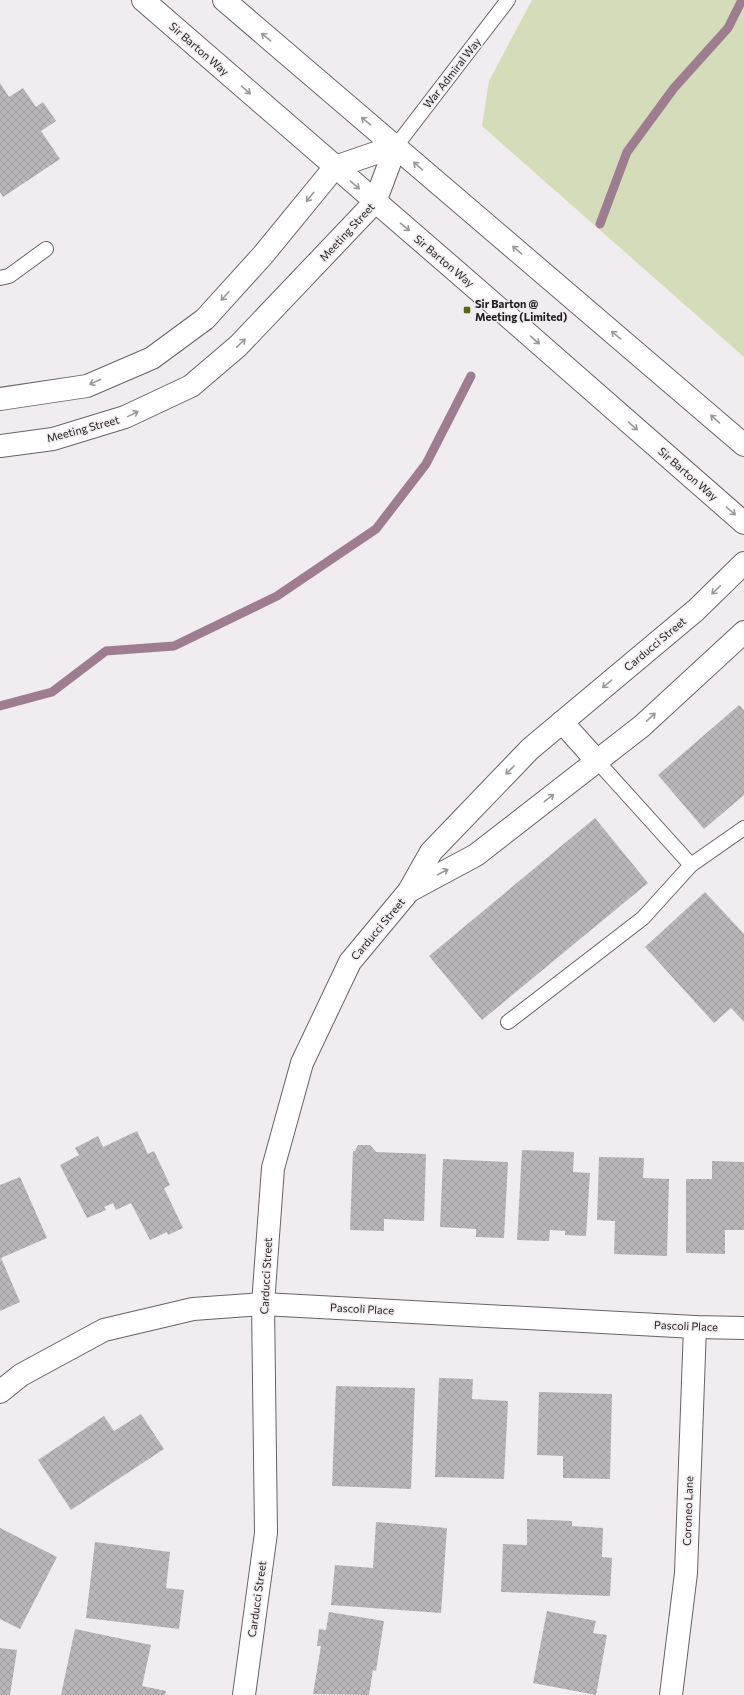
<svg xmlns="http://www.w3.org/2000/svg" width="744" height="1695" viewBox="0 0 744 1695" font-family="Commissioner,sans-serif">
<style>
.green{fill:#d5dcba}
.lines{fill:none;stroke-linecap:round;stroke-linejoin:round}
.stream{stroke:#9d7d8f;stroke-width:9}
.building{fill:url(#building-cross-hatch)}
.service-casing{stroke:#686466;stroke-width:16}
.minor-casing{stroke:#686466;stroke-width:24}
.secondary-casing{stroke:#686466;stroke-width:24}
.service{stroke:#fff;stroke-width:14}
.minor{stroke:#fff;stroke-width:22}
.secondary{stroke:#fff;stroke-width:22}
.oneway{stroke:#9b9a9b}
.poi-dot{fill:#5b670d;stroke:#f1ecef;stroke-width:1.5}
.labels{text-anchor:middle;stroke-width:3;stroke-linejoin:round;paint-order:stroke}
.street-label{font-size:11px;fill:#211f20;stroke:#f1ecef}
.poi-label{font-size:11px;font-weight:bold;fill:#211f20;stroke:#f1ecef;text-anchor:start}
</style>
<defs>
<pattern id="building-cross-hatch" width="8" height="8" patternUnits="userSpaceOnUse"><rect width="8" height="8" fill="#bab5b8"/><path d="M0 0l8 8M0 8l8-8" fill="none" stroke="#a09b9e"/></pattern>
</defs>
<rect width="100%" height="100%" fill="#f1ecef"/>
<path class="green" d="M532 0H744V357L482 126 489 81Z"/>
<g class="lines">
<g class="stream">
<path d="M600 224 627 152 674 88 728 28 742 0"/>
<path d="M0 706 52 692 106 651 174 646 277 596 376 529 426 464 471 376"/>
</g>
</g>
<g class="building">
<path d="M0 83 9 97 23 88 36 107 43 102 56 121 41 131 60 159 3 197 0 192Z"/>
<path d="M739 705 744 710V795L704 829 658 775Z"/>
<path d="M595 818 648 883 482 1020 429 956Z"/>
<path d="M705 892 744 934V1022L731 1008 714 1023 645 947Z"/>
<path d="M137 1131 148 1154 154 1151 170 1185 164 1188 183 1228 168 1235 167 1232 150 1240 131 1203 116 1210 113 1203 104 1207 106 1210 87 1218 60 1165 79 1155 75 1148 98 1136 103 1147Z"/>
<path d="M358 1145H370L376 1152 426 1154 424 1221 384 1219V1231L350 1230 353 1151H355Z"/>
<path d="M522 1150 574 1152 573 1172 590 1173 586 1236 565 1235V1231L550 1230 549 1241 517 1240Z"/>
<path d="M599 1157 644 1158 643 1178 669 1179 667 1256 614 1254 615 1221 597 1220Z"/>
<path d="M443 1159 508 1162 504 1238 476 1237V1229L440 1227Z"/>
<path d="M712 1161 744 1162V1230H725V1254L686 1253V1179H712Z"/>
<path d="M20 1177 47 1238 1 1258 20 1302 0 1311V1185Z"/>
<path d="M439 1378 473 1379 472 1399 508 1401 504 1479 435 1477Z"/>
<path d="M336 1386 415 1388 411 1489 332 1486Z"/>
<path d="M539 1392 612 1394 610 1479 563 1478V1456L537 1455Z"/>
<path d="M141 1414 164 1449 71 1510 38 1460 104 1416 114 1431Z"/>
<path d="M527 1519 572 1521V1526L603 1528 602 1557 612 1558 610 1596 501 1592 503 1544 527 1545Z"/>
<path d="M376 1522 447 1528 441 1613 331 1605 335 1565 373 1568Z"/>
<path d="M0 1528 57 1557 20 1629 0 1619Z"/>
<path d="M95 1542 170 1552 166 1588 184 1590 179 1629 86 1618Z"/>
<path d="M547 1611 596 1621 593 1633 607 1635 596 1695 533 1683Z"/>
<path d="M329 1612 384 1621 376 1671 373 1670 369 1695 313 1694 321 1646H317L319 1629 326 1630Z"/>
<path d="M75 1629 151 1645 142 1686 166 1691 165 1695H61Z"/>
<path d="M0 1648 17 1650 10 1695H0Z"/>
</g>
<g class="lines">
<defs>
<g id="service">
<path d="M396 146 508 0"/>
<path d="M0 278 9 276 46 249"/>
<path d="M597 761 691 865 744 828"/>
<path d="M508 1022 643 918 691 865"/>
</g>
<g id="minor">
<path d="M0 399 87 386 152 358 205 319 263 255 335 167 396 146"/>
<path d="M0 446 53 439 125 417 191 386 238 346 375 202 396 146"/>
<path d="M562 722 597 761"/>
<path d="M409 891 476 855 642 726 744 632"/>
<path d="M0 1392 21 1375 104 1330 193 1309 263 1304 695 1327 744 1328"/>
<path d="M244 1695 266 1533 263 1304 273 1168 302 1063 350 962 409 891 431 852 530 749 696 610 744 563"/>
<path d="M671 1695 686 1573 695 1327"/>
</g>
<g id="secondary">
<path d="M143 0 479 291 744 523"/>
<path d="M224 0 744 445"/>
</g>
</defs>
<use href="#service" class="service-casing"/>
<use href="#minor" class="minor-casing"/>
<use href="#secondary" class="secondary-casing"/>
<use href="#service" class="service"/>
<use href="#minor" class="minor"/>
<use href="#secondary" class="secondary"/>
</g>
<defs><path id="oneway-shaft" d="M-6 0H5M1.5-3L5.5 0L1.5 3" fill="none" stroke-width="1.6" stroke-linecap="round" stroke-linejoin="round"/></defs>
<g class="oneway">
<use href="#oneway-shaft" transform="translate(266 37) rotate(-140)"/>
<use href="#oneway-shaft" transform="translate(246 90) rotate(41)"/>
<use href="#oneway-shaft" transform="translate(366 121) rotate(-140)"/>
<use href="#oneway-shaft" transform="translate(418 166) rotate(-139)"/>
<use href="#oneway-shaft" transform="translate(355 185) rotate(41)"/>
<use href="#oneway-shaft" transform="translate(310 197) rotate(129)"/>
<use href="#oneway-shaft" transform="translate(405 227) rotate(40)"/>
<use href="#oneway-shaft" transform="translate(517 250) rotate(-139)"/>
<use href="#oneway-shaft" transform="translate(225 296) rotate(132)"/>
<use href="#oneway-shaft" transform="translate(616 335) rotate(-140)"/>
<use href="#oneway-shaft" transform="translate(535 340) rotate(41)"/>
<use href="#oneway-shaft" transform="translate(241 343) rotate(-44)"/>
<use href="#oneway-shaft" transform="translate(95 382) rotate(156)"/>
<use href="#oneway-shaft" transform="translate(133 414) rotate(-26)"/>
<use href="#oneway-shaft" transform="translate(715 419) rotate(-139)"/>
<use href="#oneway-shaft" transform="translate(633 426) rotate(41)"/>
<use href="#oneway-shaft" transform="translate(731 511) rotate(41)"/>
<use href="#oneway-shaft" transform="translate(716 590) rotate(136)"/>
<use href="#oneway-shaft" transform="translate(607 684) rotate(140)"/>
<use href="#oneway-shaft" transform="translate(651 717) rotate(-43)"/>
<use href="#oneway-shaft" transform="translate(510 770) rotate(135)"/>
<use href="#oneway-shaft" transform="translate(549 798) rotate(-38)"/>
<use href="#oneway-shaft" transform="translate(443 872) rotate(-28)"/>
</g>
<rect class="poi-dot" x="463" y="306" width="8" height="8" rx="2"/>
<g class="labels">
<g class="street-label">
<text transform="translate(199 49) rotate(41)" y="4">Sir Barton Way</text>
<text transform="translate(452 73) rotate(-52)" y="4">War Admiral Way</text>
<text transform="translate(347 232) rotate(-47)" y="4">Meeting Street</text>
<text transform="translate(444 261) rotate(40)" y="4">Sir Barton Way</text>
<text transform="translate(83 429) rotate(-15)" y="4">Meeting Street</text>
<text transform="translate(688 474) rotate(41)" y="4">Sir Barton Way</text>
<text transform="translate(655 644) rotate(-40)" y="4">Carducci Street</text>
<text transform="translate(378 929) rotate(-50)" y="4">Carducci Street</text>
<text transform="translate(266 1276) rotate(-87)" y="4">Carducci Street</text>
<text transform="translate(362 1309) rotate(3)" y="4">Pascoli Place</text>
<text transform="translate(686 1326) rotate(2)" y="4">Pascoli Place</text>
<text transform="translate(688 1511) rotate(-88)" y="4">Coroneo Lane</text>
<text transform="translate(257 1599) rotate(-82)" y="4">Carducci Street</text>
</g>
<g class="poi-label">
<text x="475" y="308">Sir Barton @<tspan x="475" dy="13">Meeting (Limited)</tspan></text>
</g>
</g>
</svg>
